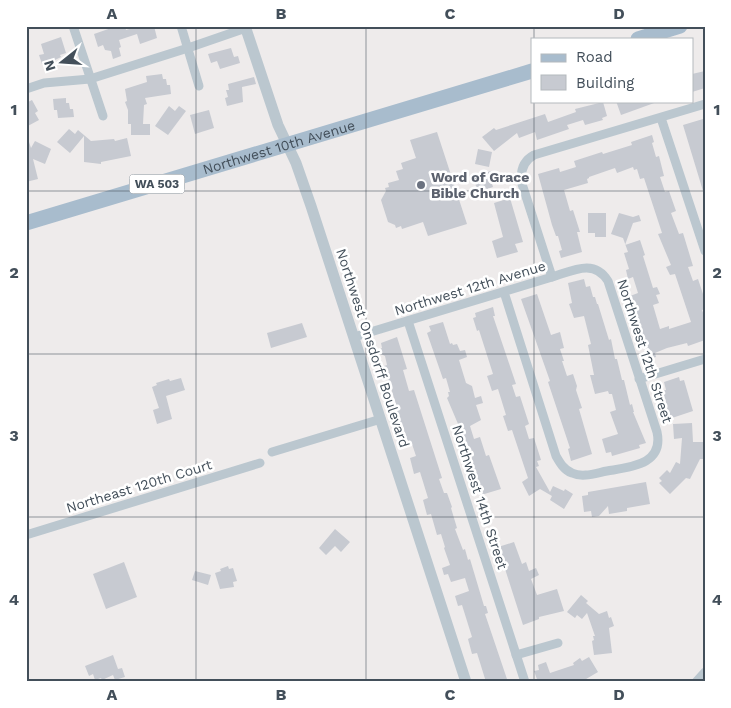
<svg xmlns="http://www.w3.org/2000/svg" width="731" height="708" viewBox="0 0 731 708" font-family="'Work Sans',sans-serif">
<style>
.building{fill:#c7cad1}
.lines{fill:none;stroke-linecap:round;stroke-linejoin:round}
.minor{stroke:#bbc7cf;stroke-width:9}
.tertiary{stroke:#bbc7cf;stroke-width:11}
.primary{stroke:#a8bccd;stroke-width:15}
.grid{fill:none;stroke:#434f5a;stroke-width:1;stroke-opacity:0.55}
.worship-dot{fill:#6b7280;stroke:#fff;stroke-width:2}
.labels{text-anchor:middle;stroke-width:5;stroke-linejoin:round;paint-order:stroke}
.shield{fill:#fff;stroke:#7b848c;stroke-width:1}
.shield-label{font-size:12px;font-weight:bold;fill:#434f5a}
.street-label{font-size:14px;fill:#434f5a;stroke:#fff}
.worship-label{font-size:14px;font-weight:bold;fill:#5b616d;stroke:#fff;text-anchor:start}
.neatline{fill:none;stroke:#434f5a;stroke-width:2}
.grid-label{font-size:16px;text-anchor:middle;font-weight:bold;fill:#434f5a}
</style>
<rect width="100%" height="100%" fill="#eeebeb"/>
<g class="building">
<path d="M117 26H125L126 30 140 26H154L157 38 140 44 137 34 119 40 121 47 119 48 121 56 113 59 111 51 105 50 103 45 98 47 94 34Z"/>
<path d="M61 37 66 53 60 55 61 57 55 60 42 64 39 55 44 54 41 44Z"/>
<path d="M231 48 234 57 238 56 240 63 220 69 217 61 211 63 208 54Z"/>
<path d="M705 71V88L692 92V74Z"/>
<path d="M162 74 163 79H166L167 85H170L171 94 145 98 147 104 144 105 143 124H150V135H131V124H128V110L125 102 127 101 125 89 147 82 146 76Z"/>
<path d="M254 77 256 84 242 87 243 102 227 106 225 98 228 97 226 90H229L228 84Z"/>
<path d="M66 98V103H69L70 109H73L74 117 58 118 57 110H54L53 99Z"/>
<path d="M32 100 38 111 35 113 39 120 26 127V103Z"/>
<path d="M616 101H657V102L621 115Z"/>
<path d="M603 102 607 116 602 118 603 120 585 125 583 120 567 125 569 129 537 140 535 132 519 138 517 133 494 151 482 137 494 128 496 130 545 114 548 122 576 112 575 109Z"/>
<path d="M169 106 175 111 179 106 186 111 168 135 155 126Z"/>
<path d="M209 110 214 128 195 134 190 115Z"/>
<path d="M703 119 705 126 703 127 705 133V191H703L683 125Z"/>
<path d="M69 129 75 134 78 130 91 141 114 139 115 141 127 138 131 156 101 162V164L84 162V136L70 153 57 142Z"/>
<path d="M437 132 467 224 428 236 423 222 402 229 401 226 396 228 395 225 388 222 381 200 386 191 385 188 389 187 388 183 399 180 396 171 403 169 401 163 416 158 410 140Z"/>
<path d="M652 135 654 142 652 143 656 157 659 156 664 176 660 177 665 192 669 191 676 211 671 213 679 234 683 233 693 266 688 267 693 281 698 279 705 300V309L702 310 705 318V340L688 346 687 343 667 348 655 353 656 357 649 359 630 296 638 293 633 277 628 279 626 270 629 269 624 253 628 252 623 238 611 234 619 213 633 217 639 215 641 221 633 223 625 245 640 240 645 255 643 256 653 288 657 287 660 294 656 295 659 303 653 305 660 329 669 326V329L691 322 675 274 670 275 666 267 671 265 658 234 662 233 644 178 640 179 637 169 634 170 633 167 617 173 615 168 589 177V178L587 179 588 183 564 190 570 211 573 210 580 232H577L582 252 561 258 559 251 562 250 558 236H556L552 225 538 174 559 168 560 172 576 167 574 161 602 152 603 154 632 145 631 142Z"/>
<path d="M35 141 51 149 45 164 33 159 38 179 26 182V142H29L31 148Z"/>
<path d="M478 149 492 152 489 167 475 164Z"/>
<path d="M491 171 494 179 491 180 493 187 478 192 473 177Z"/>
<path d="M510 198 523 242 515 244 518 252 497 258 492 241 503 237 494 203Z"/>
<path d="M588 213H606V237H595V233H588Z"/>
<path d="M584 279 586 287 590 286 593 297H595L597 304H598L609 340 611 339 615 359H617L622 380H624L630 405 632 404 634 412H633L646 443 639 445 640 448 612 456 611 452 606 453 602 439 618 434 610 412 616 410 612 394H609L608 391 595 394 590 375H594L588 345 591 344 584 316 574 318 569 304 572 303 568 283Z"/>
<path d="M537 294 551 335 560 332 564 348 560 349 564 361H562L567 376 573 374 577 386 576 390 582 408 579 409 592 454 571 461 568 449 570 448 548 382 550 381 521 299Z"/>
<path d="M493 307 495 316H493L516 384 512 385 516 397 520 396 529 424 525 426 529 439 534 438 541 460 537 461 539 466 536 467 550 492 553 486 564 491 565 489 573 494 564 509 550 500 552 496 540 489 529 496 522 482 528 478 512 430 508 431 503 416 506 415 498 389 492 391 487 376 493 374 479 330 477 331 473 318 476 317 475 313Z"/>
<path d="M443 322 450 344 452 343 453 345 457 344 460 351 465 350 467 357 459 360 466 383 472 386 475 398 481 396 483 403 476 405 481 420 470 426 474 439 480 437 486 456 489 455 501 489 481 495 466 450 467 449V445L447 398 449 396 448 392H450L446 378 443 379 427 333 431 331 429 326Z"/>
<path d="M302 323 307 337 271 348 267 333Z"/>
<path d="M397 337 407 369 403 370 409 391 414 390 442 478 439 479 444 493H447L452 507 451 508 457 528 455 529 463 550 465 549 468 560 470 559 484 606H486L488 613 485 614 508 682H486L477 653 472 654 468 639 472 637 462 605 458 606 455 596 469 591 465 578 451 582 448 574 444 575 442 568 450 565 444 548 445 547 441 534 437 535 431 514 427 515 423 500 428 498 420 472 414 474 410 458 416 456 411 441 408 442 403 427 396 429 390 409 397 407 384 366 387 365 385 356 375 351 382 348 381 343Z"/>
<path d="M679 377 680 381 684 380 693 411 669 419 660 391 666 390 664 382Z"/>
<path d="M181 378 185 390 166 396 172 419 157 424 153 410 159 408 152 387 157 385 156 383 169 379 170 381Z"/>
<path d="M692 423 693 442H704L703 459H700L690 479 686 478 670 494 659 483 662 481 659 478 667 470 670 473 676 462 680 464 682 438 674 439 673 424Z"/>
<path d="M646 482 650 504 627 508V511L609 514 608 506 599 516 592 517 591 511 584 512 582 496 588 495V492Z"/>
<path d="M335 529 350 542 341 552 335 546 326 555 319 548Z"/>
<path d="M514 542 522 564 526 562 529 571 536 568 539 575 531 579 537 595 557 589 564 611 539 617V619L523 625 498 547Z"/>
<path d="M124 562 137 597 106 609 93 574Z"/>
<path d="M228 566 229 569 233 568 237 581 233 582 234 587 220 589 215 573 221 571 220 569Z"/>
<path d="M195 571 211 575 208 585 192 580Z"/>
<path d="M581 595 588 601 586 603 599 614 607 611 609 618 611 617 614 626 609 628 612 653 594 655 592 641 594 640 593 636H595L587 613 582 619 577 615 575 618 567 612Z"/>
<path d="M113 655 118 669 122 668 125 677 115 680 113 675 102 680 101 678 95 680 93 674 89 676 85 666Z"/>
<path d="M589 657 598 672 581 682H556V679L548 682H538L534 671 539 670 538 665 546 662 550 673 574 665 573 663 580 658 582 661Z"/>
</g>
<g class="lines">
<g class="minor">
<path d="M73 26 103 116"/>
<path d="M181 26 199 86"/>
<path d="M26 89 44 83 90 79 188 48 246 28"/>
<path d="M661 118 705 251"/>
<path d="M552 277 522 184C520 172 523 161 534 155L705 104"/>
<path d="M408 321 525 682"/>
<path d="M354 337 552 277C572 271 594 258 608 281L657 432C664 465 630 467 607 471 596 473 583 478 572 473 564 470 560 463 556 456L504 292"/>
<path d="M639 379 705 359"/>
<path d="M272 452 381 419"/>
<path d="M26 535 260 463"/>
<path d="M516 655 558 643"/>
<path d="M696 682 705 672"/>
</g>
<path class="tertiary" d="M245 26 278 125 296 163 311 206 466 682"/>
<g class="primary">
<path d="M638 39 680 26"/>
<path id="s1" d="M26 223 532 71"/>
</g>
</g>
<path class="grid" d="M196 26V682M366 26V682M534 26V39M534 101V682M26 191H705M26 354H705M26 517H705"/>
<circle class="worship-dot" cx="421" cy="185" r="5"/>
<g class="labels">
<rect class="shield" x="129.5" y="174.5" width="55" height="19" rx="4"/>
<g class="shield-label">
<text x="157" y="188">WA 503</text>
</g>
<g class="street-label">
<text dy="5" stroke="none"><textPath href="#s1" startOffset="264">Northwest 10th Avenue</textPath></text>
<text transform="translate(470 288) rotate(-17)" y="5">Northwest 12th Avenue</text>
<text transform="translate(373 348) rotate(72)" y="5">Northwest Onsdorff Boulevard</text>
<text transform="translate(645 351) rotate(72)" y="5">Northwest 12th Street</text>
<text transform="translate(139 486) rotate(-17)" y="5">Northeast 120th Court</text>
<text transform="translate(480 497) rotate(72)" y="5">Northwest 14th Street</text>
</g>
<g class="worship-label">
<text x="431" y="182">Word of Grace<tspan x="431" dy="16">Bible Church</tspan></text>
</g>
</g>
<rect width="731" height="708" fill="none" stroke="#ffffff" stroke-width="55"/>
<rect x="531" y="38" width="162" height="65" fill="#ffffff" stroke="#b4b9bd"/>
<rect x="541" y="54" width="25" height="8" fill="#a8bccd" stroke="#b4b9bd"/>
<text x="576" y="62" font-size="15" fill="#434f5a">Road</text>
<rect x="541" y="75" width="25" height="15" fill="#c7cad1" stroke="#b4b9bd"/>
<text x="576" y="88" font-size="15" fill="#434f5a">Building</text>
<g transform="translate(62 62) rotate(253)" stroke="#ffffff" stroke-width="4" paint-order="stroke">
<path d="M0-4L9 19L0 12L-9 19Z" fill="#434f5a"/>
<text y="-8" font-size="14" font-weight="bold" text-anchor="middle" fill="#434f5a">N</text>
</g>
<rect x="28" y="28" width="676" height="652" class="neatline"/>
<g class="grid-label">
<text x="112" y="19">A</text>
<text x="281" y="19">B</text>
<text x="450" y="19">C</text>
<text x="619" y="19">D</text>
<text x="14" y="115">1</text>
<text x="717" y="115">1</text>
<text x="14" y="278">2</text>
<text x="717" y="278">2</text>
<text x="14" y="441">3</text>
<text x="717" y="441">3</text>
<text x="14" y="605">4</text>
<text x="717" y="605">4</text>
<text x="112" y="700">A</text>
<text x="281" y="700">B</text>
<text x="450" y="700">C</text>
<text x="619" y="700">D</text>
</g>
</svg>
